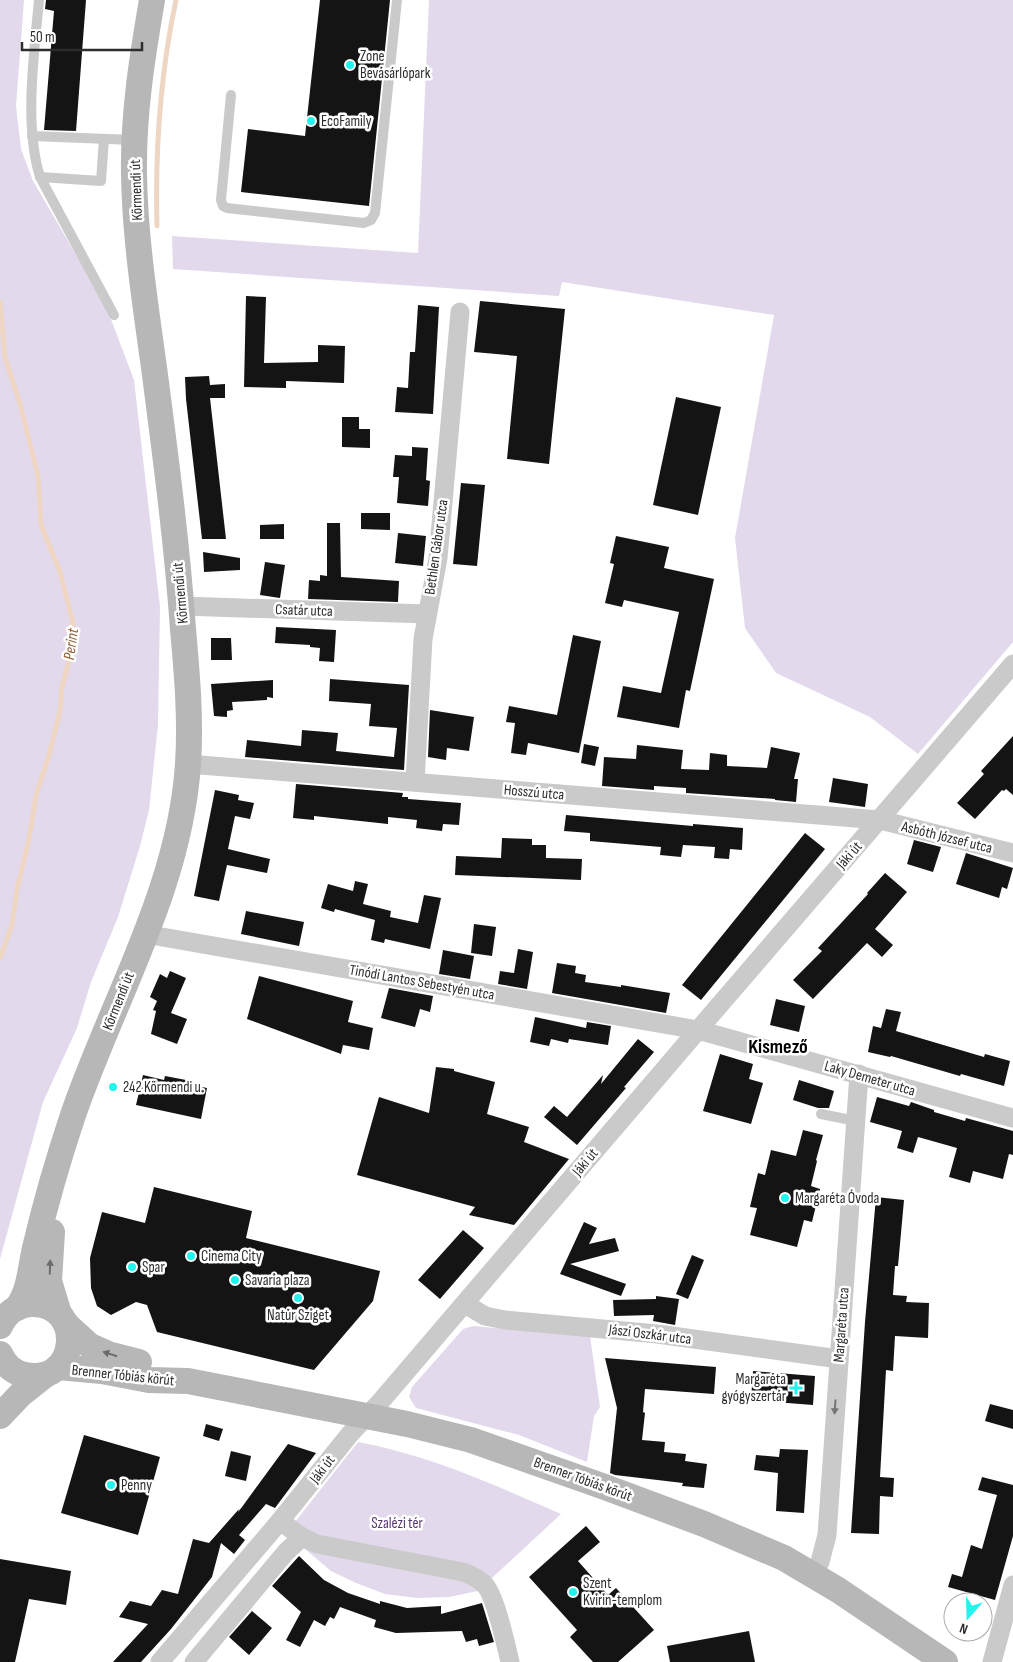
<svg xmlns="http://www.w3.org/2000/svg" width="1013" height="1662" viewBox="0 0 1013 1662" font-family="'Sofia Sans Condensed',sans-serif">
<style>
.green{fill:#e3d9ec}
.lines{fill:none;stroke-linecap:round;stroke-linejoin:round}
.stream{stroke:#eed6c3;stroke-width:5}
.building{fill:#141414}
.lane{stroke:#cacaca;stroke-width:10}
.street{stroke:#cacaca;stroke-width:19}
.secondary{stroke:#b7b7b7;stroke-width:26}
.oneway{fill:#6b6b6b}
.oneway2{fill:#747474}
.poi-dot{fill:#21f3ed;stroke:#fff;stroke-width:2}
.labels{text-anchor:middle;stroke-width:5;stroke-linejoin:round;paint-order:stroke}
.poi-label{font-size:15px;fill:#2d2d2d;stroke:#fff;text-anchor:start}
.street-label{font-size:15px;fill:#2d2d2d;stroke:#fff}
.park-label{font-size:15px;fill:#56376c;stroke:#fff}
.water-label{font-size:16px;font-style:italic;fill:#955f35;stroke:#fff}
.district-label{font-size:20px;font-weight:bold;fill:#000;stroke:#fff}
</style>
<rect width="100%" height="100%" fill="#fff"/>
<g class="green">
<path d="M0 0H24L16 106 21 149 33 181 106 306 134 380 160 607 158 725 149 810 140 846 118 917 91 982 77 1028 43 1102 0 1259Z"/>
<path d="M429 0H1013V642L918 754 870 717 776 673 745 628 735 538 774 315 562 282 559 296 173 269 172 236 418 253Z"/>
<path d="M473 1326 590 1336 600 1407 594 1416 587 1462 519 1435 416 1408 409 1397 412 1387 463 1329Z"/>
<path d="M358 1442C429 1455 495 1485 561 1514L478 1591 449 1597 417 1598 385 1594 356 1583 331 1571 305 1549 287 1532Z"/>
</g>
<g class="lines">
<g class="stream">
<path d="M157 226C155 150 160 75 176 0"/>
<path d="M0 302 5 357 20 404 38 476 41 525 60 572 73 623 70 656 62 687 60 711 49 755 36 795 29 839 17 889 12 925 0 958"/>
</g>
</g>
<g class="building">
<path d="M46 0H86L76 131 44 130 54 11 45 9Z"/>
<path d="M320 0H390L369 206 241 192 248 129 305 136Z"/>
<path d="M246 296 266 297 264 363 318 362V345L345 346 344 383 286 381V388L244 387Z"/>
<path d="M480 301 565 309 549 464 507 459 517 356 474 352Z"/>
<path d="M418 305 439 307 433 414 395 412 397 387 408 388 410 352H415Z"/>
<path d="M209 376 210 385 225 384V398H210L226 539H202L186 399 185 377Z"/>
<path d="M676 397 721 407 698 515 653 505Z"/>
<path d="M342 417H359V429H370V448L342 447Z"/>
<path d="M412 447 428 448 426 480 430 481 428 506 397 503 399 477H393L395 455 412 456Z"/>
<path d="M461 483 485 485 477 566 453 564Z"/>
<path d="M361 513H390V530L361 529Z"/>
<path d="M327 523H340L341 577 399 581 398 602 308 599 309 580 320 581V575L327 576Z"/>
<path d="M284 524V539H260V525Z"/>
<path d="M398 533 426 536 423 566 395 563Z"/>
<path d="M616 536 669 547 664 568 714 579 690 691 686 690 679 728 617 717 623 686 661 693 679 612 624 600 622 607 605 603 614 564 610 563Z"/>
<path d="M203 552 240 558V570L204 572Z"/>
<path d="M265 562 285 565 280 598 260 595Z"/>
<path d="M276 627 336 630 334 662 319 661 320 648 310 647V645L275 643Z"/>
<path d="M573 635 601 641 579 753 528 743 526 755 511 753 515 723 506 722 509 706 557 715Z"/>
<path d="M211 638H231L232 660H211Z"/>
<path d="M330 679 409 685 404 770 245 757 247 740 301 746 302 730 338 733 336 751 394 757 397 728 369 726 371 704 329 701Z"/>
<path d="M273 680V698L267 697V700L232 702 233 710 227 711V717L214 716 211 684Z"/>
<path d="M430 710 474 717 469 751 447 748 446 760 428 757Z"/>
<path d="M1013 736V795L1006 789 1004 791 1002 790 975 819 957 803 984 774 981 771Z"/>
<path d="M584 744 599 747 595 766 581 763Z"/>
<path d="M637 745 683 750 681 769 709 770 710 753 727 755V766L767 768 771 747 800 753 794 779H798L796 802 775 800V799L686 793V788L654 786V790L602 786 604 757 636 759Z"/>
<path d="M833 778 868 784 865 807 829 802Z"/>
<path d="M296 784 403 793 402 797H408V799L461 803 459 825 443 824 442 831 416 828 417 820 388 817V824L314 816V820L293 818Z"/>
<path d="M215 790 239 795 238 800 254 803 250 819 235 816 228 849 270 859 267 873 227 865 219 901 194 896Z"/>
<path d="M566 815 693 826V824L743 828 742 850 730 849 729 859 714 858 715 847 683 845 681 857 660 855 661 847 590 841V833L564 831Z"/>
<path d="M805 833 825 849 701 1000 682 985Z"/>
<path d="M502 838 532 839V845H546V858L582 859 581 880 455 875 456 856 501 858Z"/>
<path d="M914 840 941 847 933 872 907 864Z"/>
<path d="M966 853 1013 868 1007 889 1002 887 999 898 956 884Z"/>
<path d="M885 873 907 892 875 929 893 945 882 957 867 943 813 999 793 980 822 951 818 948 868 894 867 893Z"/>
<path d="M355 881 368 884 363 904 391 911 390 917 418 923 424 895 441 898 430 949 385 939 384 943 371 940 375 920 335 909 334 912 321 908 328 884 353 891Z"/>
<path d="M246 911 304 922 299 946 241 934Z"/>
<path d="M474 924 496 927 492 956 471 953Z"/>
<path d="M518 949 533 952 527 989 498 984 500 971 514 973Z"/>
<path d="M443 950 474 956 470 979 439 974Z"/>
<path d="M557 963 576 966 575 973 586 975 585 982 621 987V985L670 993 666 1013 552 993Z"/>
<path d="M170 971 186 978 171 1013 187 1019 177 1044 151 1034 156 1011 153 1010 157 1001 150 997 160 974 167 978Z"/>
<path d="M259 976 353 1001 348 1022 373 1028 369 1050 343 1045 341 1054 247 1019Z"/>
<path d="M389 988 433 996 430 1012 420 1009 415 1027 381 1018Z"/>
<path d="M776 999 805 1006 799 1032 770 1025Z"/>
<path d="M886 1009 901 1012 896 1031 984 1057 985 1054 1010 1061 1004 1086 961 1074 960 1076 891 1056 890 1057 868 1052 873 1026 881 1028Z"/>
<path d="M535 1017 586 1028 587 1022 611 1026 608 1045 569 1039 568 1043 551 1039 549 1046 530 1042Z"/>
<path d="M638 1039 654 1052 624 1087 626 1088 577 1145 544 1117 554 1106 567 1117 603 1075 601 1084Z"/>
<path d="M720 1054 753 1064 749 1079 763 1083 751 1124 703 1111Z"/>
<path d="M436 1067 454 1069V1071L495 1082 487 1114 529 1127 524 1142 569 1159 514 1225 469 1215 475 1207 357 1175 379 1097 429 1113Z"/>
<path d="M143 1075 164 1080 165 1076 186 1080 185 1084 207 1088 201 1119 136 1105Z"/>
<path d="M799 1080 834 1091 829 1108H818L793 1100Z"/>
<path d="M877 1097 909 1106 911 1102 934 1110V1112L965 1121 966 1118 1013 1131V1155L1009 1154 1003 1179 973 1171 970 1183 949 1177 957 1148 918 1137 913 1153 897 1148 902 1131 870 1122Z"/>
<path d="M803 1130 823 1135 816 1160 817 1161 811 1186 820 1189 812 1222 804 1220 797 1247 750 1235 757 1208 750 1207 758 1173 765 1175 771 1150 796 1156Z"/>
<path d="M154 1187 252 1211 246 1238 380 1271 373 1301 314 1370 157 1332 147 1305 136 1302 111 1315 97 1306 91 1288 90 1258 102 1212 145 1223Z"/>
<path d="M876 1197 904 1200 898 1266H895L893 1295 907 1296 906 1302 929 1303 928 1338 895 1336 893 1371 886 1370 880 1477 894 1478 893 1497 880 1496 879 1534 851 1533 865 1322Z"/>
<path d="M584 1222 597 1228 589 1244 615 1238 619 1251 570 1264 626 1284 621 1296 560 1274Z"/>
<path d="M463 1230 484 1248 440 1299 418 1280Z"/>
<path d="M692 1255 704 1260 688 1299 676 1294Z"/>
<path d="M656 1296 679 1299 675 1325 653 1321 654 1315 614 1316 613 1300 656 1299Z"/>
<path d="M605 1358 716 1367 714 1394 645 1389 643 1412 645 1413 642 1440 665 1442 664 1452 686 1454 685 1461 707 1464 704 1488 682 1486 683 1483 615 1475 610 1473 617 1408Z"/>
<path d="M753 1371 815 1376 813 1405 751 1400Z"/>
<path d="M990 1404 1013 1410V1429L985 1421Z"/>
<path d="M206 1424 223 1429 219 1441 203 1436Z"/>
<path d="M84 1435 160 1457 138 1535 61 1513Z"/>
<path d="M288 1444 316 1453 275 1508 266 1504 239 1535 245 1540 234 1554 221 1543 212 1577 171 1629 141 1662H113L148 1624 119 1617 130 1601 151 1606 162 1590 178 1594 193 1539 209 1543 239 1509 238 1512 242 1507Z"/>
<path d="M780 1449 808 1450 804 1513 776 1511 778 1473 754 1470 756 1455 779 1457Z"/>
<path d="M231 1451 251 1456 246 1481 225 1476Z"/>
<path d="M982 1477 1013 1485V1536L995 1600 948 1587 952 1574 962 1577 971 1545 982 1549 997 1495 978 1490Z"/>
<path d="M586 1526 600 1542 578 1561 608 1595 616 1588 654 1630 618 1662H593L570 1637 577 1630 529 1577Z"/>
<path d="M299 1556 324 1580 348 1593 380 1604V1601L407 1608 441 1606V1614L482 1603 494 1642 479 1646 477 1639 466 1642 462 1631 396 1633 374 1627 376 1620 340 1607 334 1619 330 1617 325 1626 314 1620 300 1647 286 1640 301 1612 272 1586Z"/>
<path d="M0 1559 71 1571 66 1605 29 1599 15 1662H0Z"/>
<path d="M252 1611 272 1628 249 1655 229 1637Z"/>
<path d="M749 1631 755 1662H670L667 1646Z"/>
</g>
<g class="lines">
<g class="lane">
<path d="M39 0C34 55 24 125 40 177L114 315"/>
<path d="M231 95 221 200 223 206 227 208 364 223 371 220 375 213 397 0"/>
<path d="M32 136 133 140"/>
<path d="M40 177 101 181 104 139"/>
<path d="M821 1114 856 1121"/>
</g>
<g class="street">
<path d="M182 606 427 614"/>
<path d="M188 764 880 820 1013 853"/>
<path d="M415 782 423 639 438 558 460 312"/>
<path d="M145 934 698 1030 1013 1118"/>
<path d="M465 1304 485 1316 505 1320 657 1334 839 1359"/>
<path d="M280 1521 302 1537 317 1544 463 1572C471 1575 478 1578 484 1584 495 1594 506 1645 510 1662"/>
<path d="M813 1574 820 1562 827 1535 859 1074"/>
<path d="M160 1662 280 1521 350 1434 381 1401 698 1030 1013 664"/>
<path d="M194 1662 286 1552 302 1537"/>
<path d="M992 1662 1013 1585"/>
</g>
<g class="secondary">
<path d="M52 1232 49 1281 59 1314"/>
<path d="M17 1308C31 1289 30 1266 36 1244 46 1201 59 1157 73 1115 113 999 180 888 188 764 191 719 187 674 183 629 177 544 166 460 155 375 146 308 135 241 134 174 133 115 142 58 152 0"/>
<path d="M67 1325 90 1346 108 1354 139 1362"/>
<path d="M0 1326C6 1313 18 1304 33 1304 86 1305 78 1386 25 1375 14 1373 5 1365 0 1354"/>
<path d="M58 1367 102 1371 149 1380 188 1381 407 1424 471 1440 602 1486 704 1524 784 1558 838 1590 945 1662"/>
<path d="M0 1416 21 1394 45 1375"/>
</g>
</g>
<defs><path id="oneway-solid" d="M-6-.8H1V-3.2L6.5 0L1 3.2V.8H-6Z" transform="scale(1.25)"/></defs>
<g class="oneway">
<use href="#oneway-solid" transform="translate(50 1267) rotate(-88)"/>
<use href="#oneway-solid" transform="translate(110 1354) rotate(-162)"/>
</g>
<use class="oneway2" href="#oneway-solid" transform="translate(835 1407) rotate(94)"/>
<g class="poi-dot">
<circle cx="350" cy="65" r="5"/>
<circle cx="311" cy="121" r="5"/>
<circle cx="113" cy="1087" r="5"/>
<circle cx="785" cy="1198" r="5"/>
<circle cx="191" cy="1256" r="5"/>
<circle cx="132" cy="1267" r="5"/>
<circle cx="235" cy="1280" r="5"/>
<circle cx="298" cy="1298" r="5"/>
<path d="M793.5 1380.5h5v5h5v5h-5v5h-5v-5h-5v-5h5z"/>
<circle cx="111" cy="1485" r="5"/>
<circle cx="573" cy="1592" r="5"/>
</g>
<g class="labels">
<g class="poi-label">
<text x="360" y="61">Zone<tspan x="360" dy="17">Bevásárlópark</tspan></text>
<text x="321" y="126">EcoFamily</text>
<text x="123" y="1092">242 Körmendi u.</text>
<text x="795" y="1203">Margaréta Óvoda</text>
<text x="201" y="1261">Cinema City</text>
<text x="142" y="1272">Spar</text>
<text x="245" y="1285">Savaria plaza</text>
<text x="298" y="1320" text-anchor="middle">Natúr Sziget</text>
<text x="786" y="1384" text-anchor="end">Margaréta<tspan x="786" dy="17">gyógyszertár</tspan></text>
<text x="121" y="1490">Penny</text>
<text x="583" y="1588">Szent<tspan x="583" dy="17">Kvirin-templom</tspan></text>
</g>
<g class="street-label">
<text transform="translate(136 190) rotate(-92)" y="5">Körmendi út</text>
<text transform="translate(436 547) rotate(-82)" y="5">Bethlen Gábor utca</text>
<text transform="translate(180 593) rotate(-95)" y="5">Körmendi út</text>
<text transform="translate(304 610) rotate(2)" y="5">Csatár utca</text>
<text transform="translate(534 792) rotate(5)" y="5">Hosszú utca</text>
<text transform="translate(947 837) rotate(14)" y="5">Asbóth József utca</text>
<text transform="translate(849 855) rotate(-49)" y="5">Jáki út</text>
<text transform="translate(422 982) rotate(10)" y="5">Tinódi Lantos Sebestyén utca</text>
<text transform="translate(118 1001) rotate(-68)" y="5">Körmendi út</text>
<text transform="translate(870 1078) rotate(16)" y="5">Laky Demeter utca</text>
<text transform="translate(585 1162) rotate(-50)" y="5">Jáki út</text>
<text transform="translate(841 1325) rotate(-86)" y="5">Margaréta utca</text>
<text transform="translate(650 1334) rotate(7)" y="5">Jászi Oszkár utca</text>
<text transform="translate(123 1375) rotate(6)" y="5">Brenner Tóbiás körút</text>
<text transform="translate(322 1469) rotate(-52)" y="5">Jáki út</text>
<text transform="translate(583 1479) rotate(20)" y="5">Brenner Tóbiás körút</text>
</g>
<g class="park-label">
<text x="397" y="1528">Szalézi tér</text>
</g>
<g class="water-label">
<text transform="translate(70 644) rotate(-82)" y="6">Perint</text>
</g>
<g class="district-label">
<text x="778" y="1053">Kismező</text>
</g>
</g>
<g transform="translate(968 1617) rotate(200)"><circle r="24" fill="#ffffff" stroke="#ababab"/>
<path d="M0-4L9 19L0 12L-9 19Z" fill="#21f3ed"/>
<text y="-8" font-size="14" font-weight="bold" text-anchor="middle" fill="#2d2d2d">N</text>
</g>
<path d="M22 42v8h120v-8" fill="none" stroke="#2d2d2d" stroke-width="2.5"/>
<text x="30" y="42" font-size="15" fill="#2d2d2d" stroke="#ffffff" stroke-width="4" paint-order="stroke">50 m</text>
</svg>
